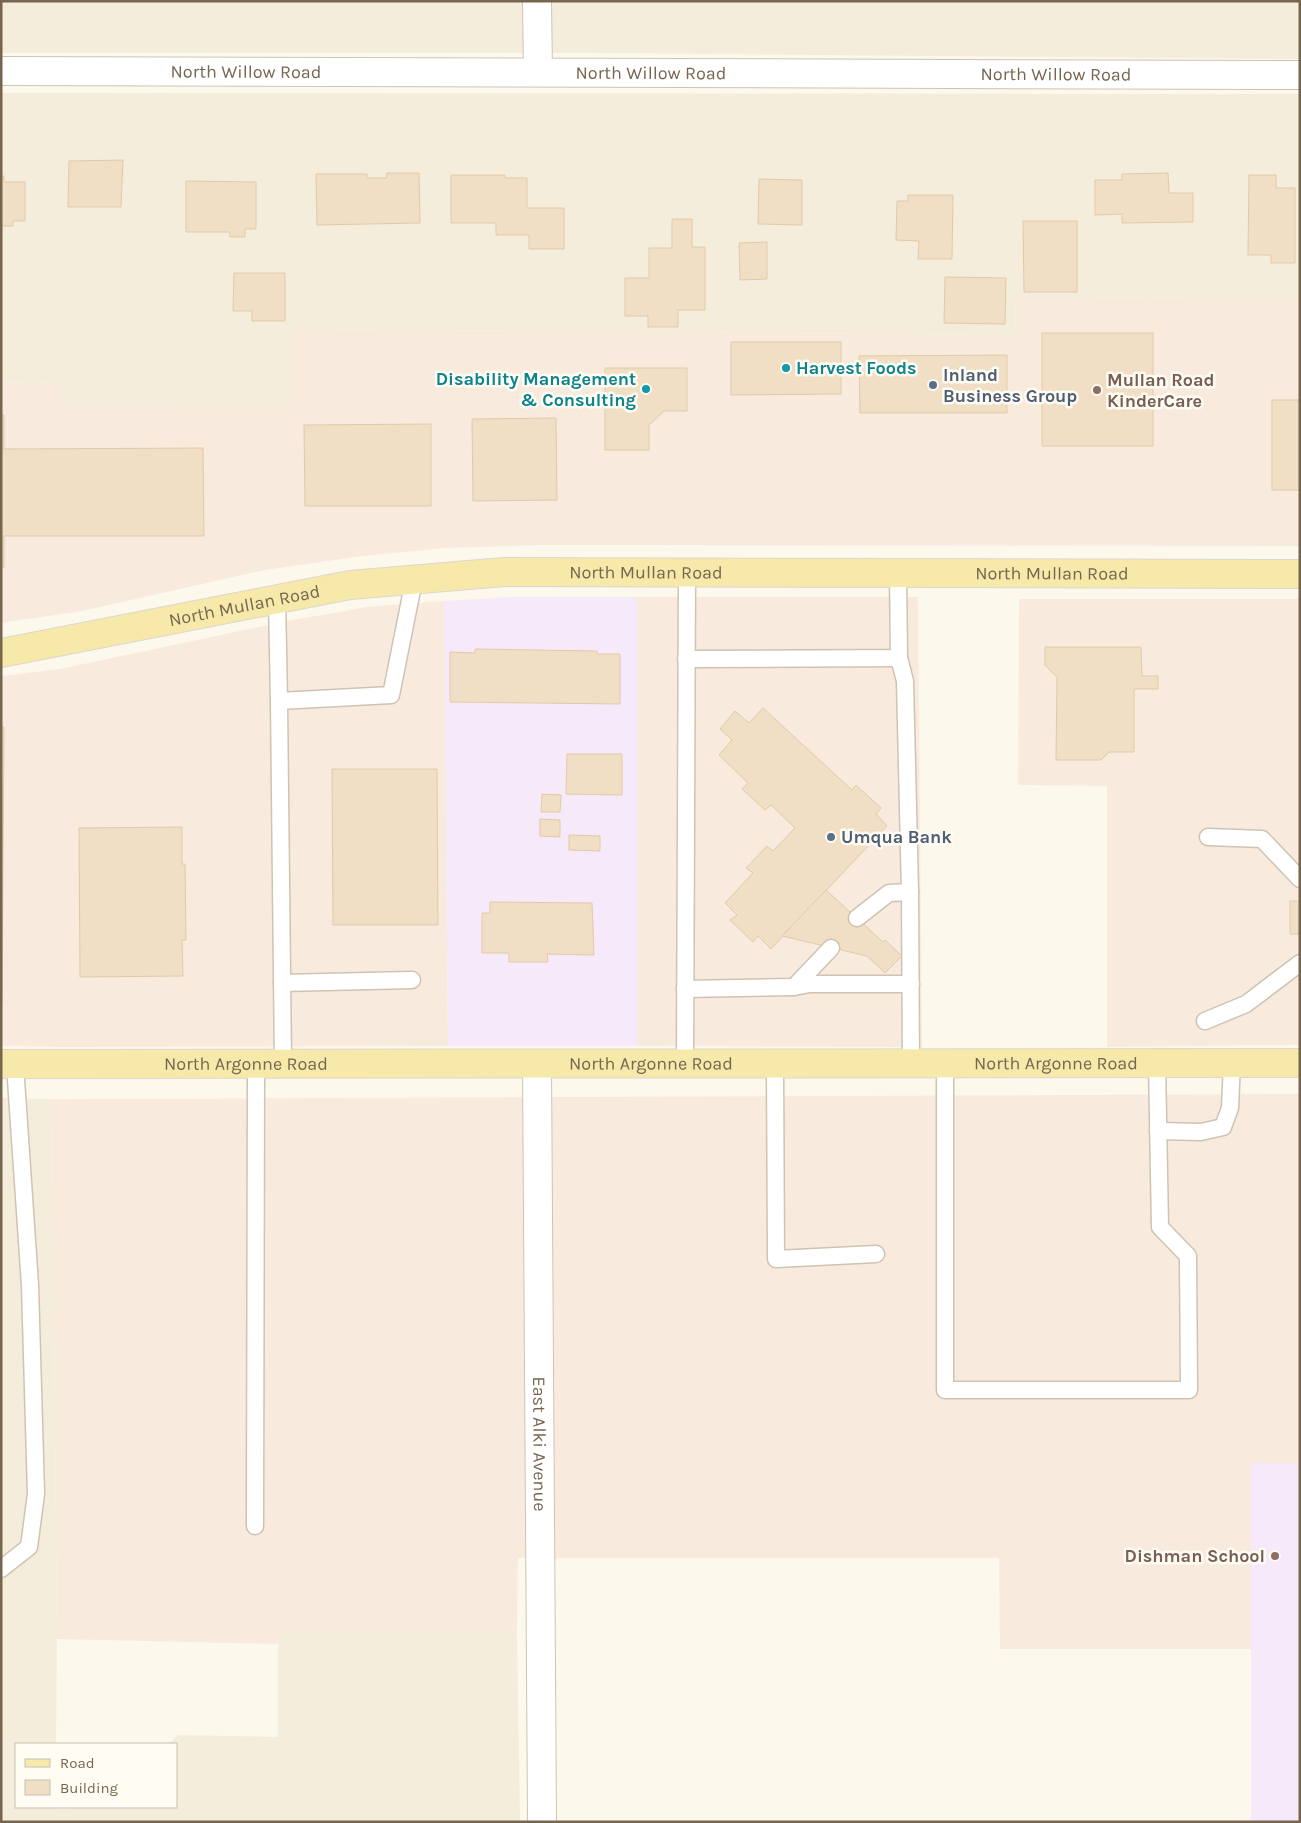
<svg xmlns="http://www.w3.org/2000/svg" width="1301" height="1823" viewBox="0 0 1301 1823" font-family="Karla,sans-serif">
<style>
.residential{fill:#f4eddb}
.commercial{fill:#f8ebde}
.education{fill:#f6e9f9}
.building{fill:#f0dfc5;stroke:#e2c9a6}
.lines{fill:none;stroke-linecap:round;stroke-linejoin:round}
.lane-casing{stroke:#cec4b1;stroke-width:19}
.street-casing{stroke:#cec4b1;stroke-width:30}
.primary-casing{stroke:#dcd7d1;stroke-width:30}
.lane{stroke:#fff;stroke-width:16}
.street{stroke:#fff;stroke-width:28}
.primary{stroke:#f6e9a9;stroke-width:28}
.culture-dot{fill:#0f9aa8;stroke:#fefcf3;stroke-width:2}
.service-dot{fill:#5c6f8a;stroke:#fefcf3;stroke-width:2}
.education-dot{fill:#8d6e63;stroke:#fefcf3;stroke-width:2}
.labels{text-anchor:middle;stroke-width:5;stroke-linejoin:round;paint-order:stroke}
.street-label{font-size:18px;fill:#77664f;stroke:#fefcf3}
.culture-label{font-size:18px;font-weight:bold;fill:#0d838f;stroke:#fefcf3;text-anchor:start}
.service-label{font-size:18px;font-weight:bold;fill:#4e5e75;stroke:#fefcf3;text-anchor:start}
.education-label{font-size:18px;font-weight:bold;fill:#785e54;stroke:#fefcf3;text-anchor:start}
</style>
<rect width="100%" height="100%" fill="#fcf9ec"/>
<g class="residential">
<path d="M1 1H1300V59L580 53H1Z"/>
<path d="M1 93 1300 94V298L1016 297 1015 335 294 329V404L61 403V382L1 384Z"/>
<path d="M1 1098 52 1099 57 1639 56 1744H16V1807H55L56 1809 86 1807H176V1744H169L178 1735 278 1737V1630H517L520 1822H1Z"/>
</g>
<g class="commercial">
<path d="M1016 297 1300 298V546L543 545 446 548 363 556 265 570 82 611 1 623V384L61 382V403L293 404 294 329 1015 335Z"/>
<path d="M637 597H918L922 1047 637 1046Z"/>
<path d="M1019 599H1300V1045L1107 1047V786L1018 785Z"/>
<path d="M444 601 448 1046 62 1047 1 1046V676L60 669 282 622 367 607Z"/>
<path d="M1300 1094V1463H1251V1649H1000L999 1558H518L517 1630H278V1644L57 1639 52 1099Z"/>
</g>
<g class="education">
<path d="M510 597H637V1046H448L444 601Z"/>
<rect x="1251" y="1463" width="49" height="359"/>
</g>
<g class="building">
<path d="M123 160 121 207H68L69 161Z"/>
<path d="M387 173H419L420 223 317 225 316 174H367V178H386Z"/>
<path d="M1168 173 1169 193H1193V222L1122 223V214L1095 215V180H1122V174Z"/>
<path d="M451 175H505V178H527V208H564V249H529V235H496V223H451Z"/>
<path d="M1249 175H1276V188H1295V263H1271V255H1248Z"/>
<path d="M1 176H4V182H25V221H13V226H1Z"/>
<path d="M759 179 802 180V225L758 224Z"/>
<path d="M186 181 256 182V229H245V237H230V232H186Z"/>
<path d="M908 195H953L952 259H918L919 241 896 240 897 201H908Z"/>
<path d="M672 219H692V247H705V310H678V327H648V316H625V278H649V248H672Z"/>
<path d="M1023 221H1077V292H1024Z"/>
<path d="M767 242V279L740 280 739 243Z"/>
<path d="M234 273H285V321H252V311H233Z"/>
<path d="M945 277 1006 278 1005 324 944 323Z"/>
<rect x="1042" y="333" width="111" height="113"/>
<path d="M731 342H841V394L731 395Z"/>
<path d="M1007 355V413H860L859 356Z"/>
<path d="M605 368H687V411H664L649 425V450H605Z"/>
<rect x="1272" y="400" width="28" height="90"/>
<path d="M1 415H4V449L203 448 204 536H4V567H1Z"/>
<path d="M556 418 557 500 473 501 472 419Z"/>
<path d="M431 424V506H305L304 425Z"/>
<path d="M1045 647H1141L1142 676H1158V689H1134V752H1109L1101 760H1056L1057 677 1045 665Z"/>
<path d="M475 649 597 651V654H620V704L450 702V652L475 653Z"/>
<path d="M763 708 852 790 856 785 881 808 876 814 887 826 771 949 758 936 753 942 730 920 737 915 725 903 753 873 746 868 767 846 773 851 795 828 771 805 765 810 742 789 748 783 719 755 732 740 720 729 735 711 749 723Z"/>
<path d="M1 727H4L2 1004H1Z"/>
<path d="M567 754H622V795L566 794Z"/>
<path d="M332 769H437L438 925H333Z"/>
<path d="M542 794 561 795 560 812H541Z"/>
<path d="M540 819 560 820V837L540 836Z"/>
<path d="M182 827V864H185L186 940H182L183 976 80 977 79 828Z"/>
<path d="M569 835 600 836V851L569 850Z"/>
<path d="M826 890 883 942 885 940 902 956 885 973 867 956 782 936Z"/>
<rect x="1290" y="901" width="10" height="33"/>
<path d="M490 902 592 903 594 955 547 954 548 962H509V953H482V913H490Z"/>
</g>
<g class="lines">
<defs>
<g id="lane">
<path d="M277 600 279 701 391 695 414 580"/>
<path d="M899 658 905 681 910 892 911 1065"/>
<path d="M686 659 899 658 898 573"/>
<path d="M279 701 283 1065"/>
<path d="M1208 837 1262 839 1300 879"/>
<path d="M857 918 889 893 910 892"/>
<path d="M282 983 412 980"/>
<path d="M794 987 831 948"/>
<path d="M685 989 794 987 810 984H911"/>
<path d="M1205 1021 1246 1004 1300 963"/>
<path d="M685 1064 687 572"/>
<path d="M945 1064V1390H1189L1188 1256 1160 1227 1157 1063"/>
<path d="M775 1065 776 1259 876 1254"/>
<path d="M1158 1131 1201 1132 1223 1127 1230 1108 1232 1063"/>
<path d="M255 1526 256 1065"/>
<path d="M1 1569 29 1547 36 1494 30 1285 15 1065"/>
</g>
<g id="street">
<path d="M537 1 538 72"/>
<path id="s1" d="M1 71 1300 75"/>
<path id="s2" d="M537 1065 542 1822"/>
</g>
<g id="primary">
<path id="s3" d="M1 653 350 585 504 572 1300 574"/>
<path id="s4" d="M1 1064 1300 1063"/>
</g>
</defs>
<use href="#lane" class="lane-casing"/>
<use href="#street" class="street-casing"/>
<use href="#primary" class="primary-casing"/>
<use href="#lane" class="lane"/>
<use href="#street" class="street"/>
<use href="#primary" class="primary"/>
</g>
<g class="culture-dot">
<circle cx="786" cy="368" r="5"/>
<circle cx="646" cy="389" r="5"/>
</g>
<g class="service-dot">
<circle cx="933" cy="385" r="5"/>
<circle cx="831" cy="837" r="5"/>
</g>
<g class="education-dot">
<circle cx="1097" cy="390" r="5"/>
<circle cx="1275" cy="1556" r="5"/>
</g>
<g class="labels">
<g class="street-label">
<text dy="6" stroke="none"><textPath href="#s1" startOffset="245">North Willow Road</textPath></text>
<text dy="6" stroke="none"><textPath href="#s1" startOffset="650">North Willow Road</textPath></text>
<text dy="6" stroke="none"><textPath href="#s1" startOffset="1055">North Willow Road</textPath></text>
<text dy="6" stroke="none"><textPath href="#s3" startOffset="652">North Mullan Road</textPath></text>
<text dy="6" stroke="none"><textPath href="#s3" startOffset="1058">North Mullan Road</textPath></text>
<text dy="6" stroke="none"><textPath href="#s3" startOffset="248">North Mullan Road</textPath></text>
<text dy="6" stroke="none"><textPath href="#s4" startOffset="650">North Argonne Road</textPath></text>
<text dy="6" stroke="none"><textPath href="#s4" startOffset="1055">North Argonne Road</textPath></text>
<text dy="6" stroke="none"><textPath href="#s4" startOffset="245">North Argonne Road</textPath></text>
<text dy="6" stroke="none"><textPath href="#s2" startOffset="379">East Alki Avenue</textPath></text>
</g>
<g class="culture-label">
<text x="796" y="374">Harvest Foods</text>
<text x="636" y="385" text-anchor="end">Disability Management<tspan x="636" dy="21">&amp; Consulting</tspan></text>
</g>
<g class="service-label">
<text x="943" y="381">Inland<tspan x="943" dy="21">Business Group</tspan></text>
<text x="841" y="843">Umqua Bank</text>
</g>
<g class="education-label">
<text x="1107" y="386">Mullan Road<tspan x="1107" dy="21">KinderCare</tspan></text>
<text x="1265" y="1562" text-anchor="end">Dishman School</text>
</g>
</g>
<rect width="1301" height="1823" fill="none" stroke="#77664f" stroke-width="5"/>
<rect x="15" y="1743" width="162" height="65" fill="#fefcf3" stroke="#c8c0b1"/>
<rect x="25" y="1759" width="25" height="8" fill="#f6e9a9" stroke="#c8c0b1"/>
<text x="60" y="1768" font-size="15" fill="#77664f">Road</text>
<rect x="25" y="1780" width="25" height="15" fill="#f0dfc5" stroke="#c8c0b1"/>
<text x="60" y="1793" font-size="15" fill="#77664f">Building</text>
</svg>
